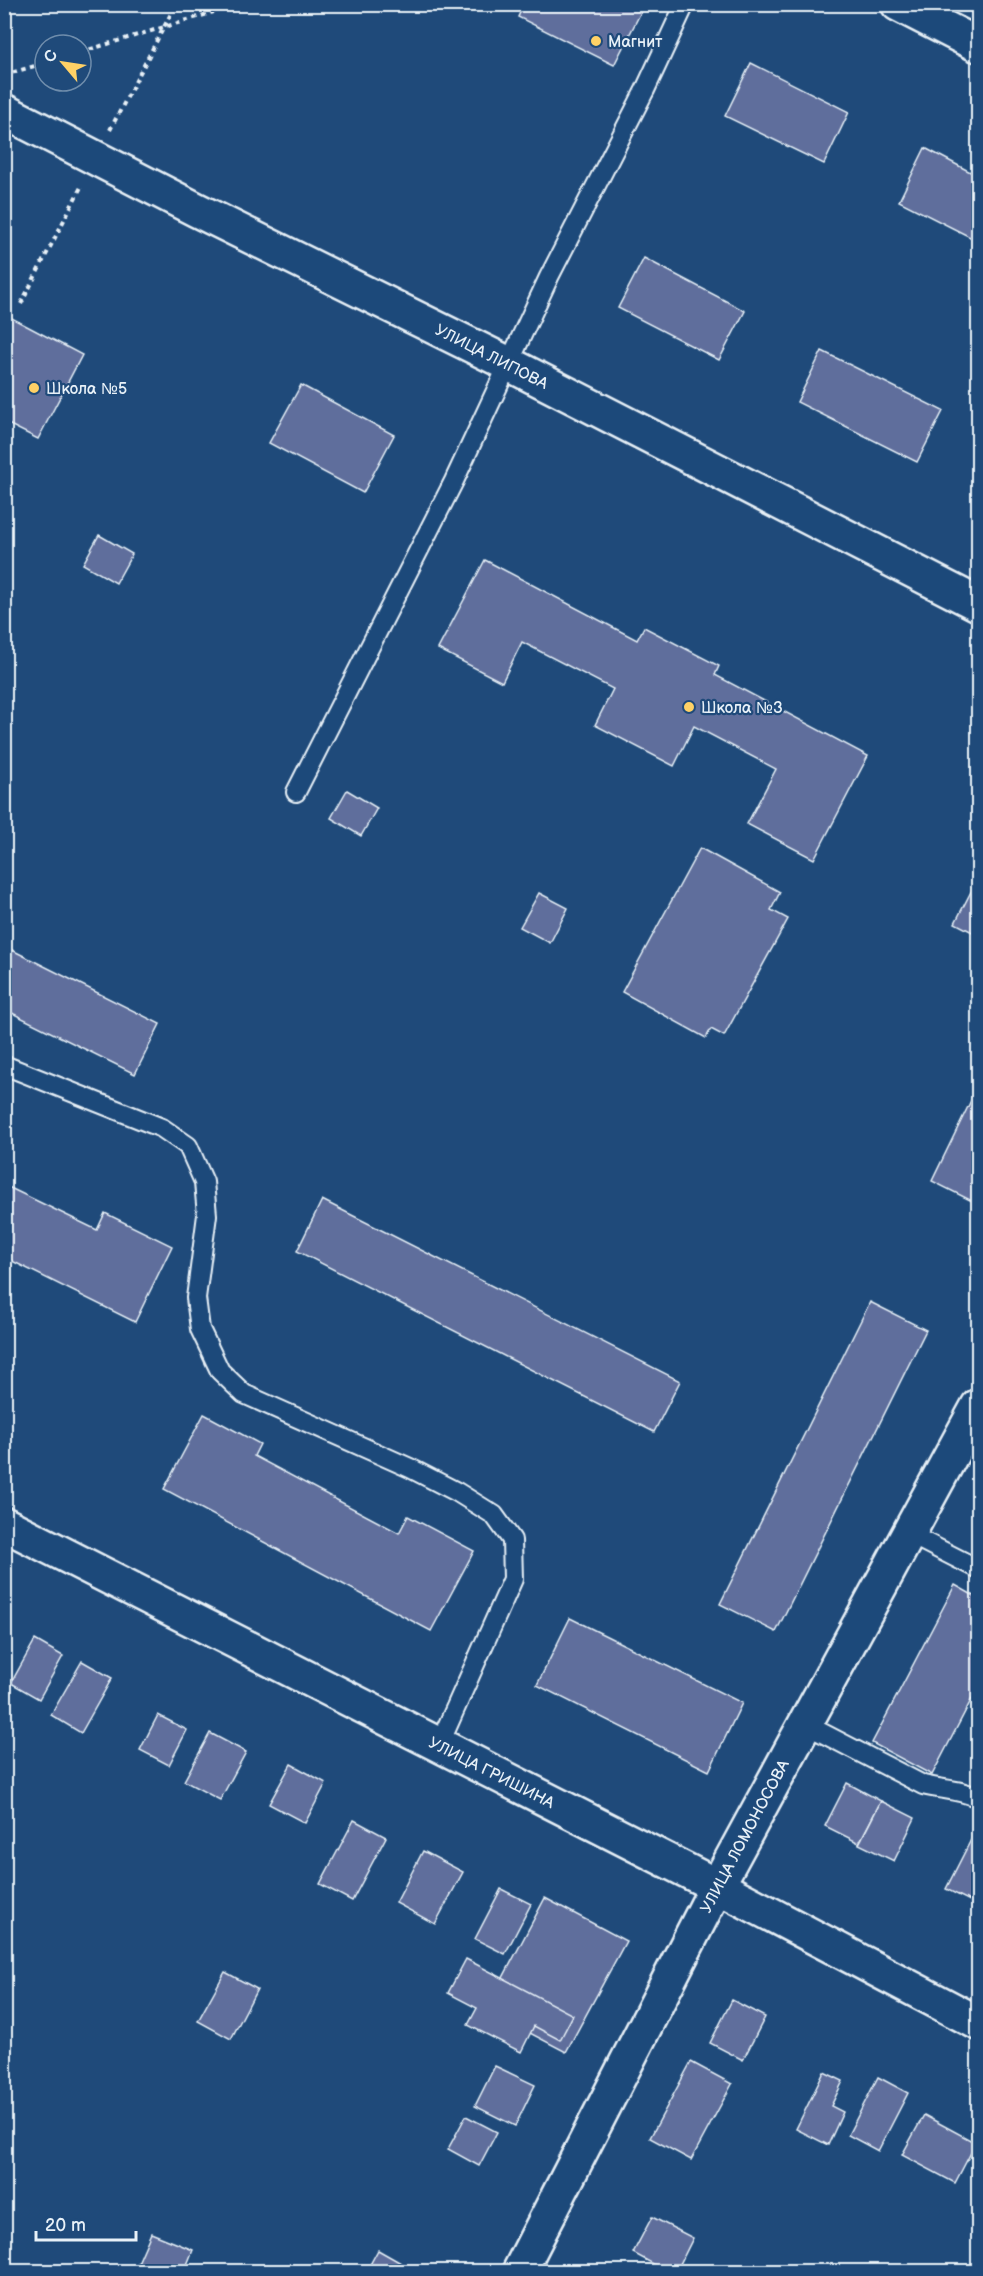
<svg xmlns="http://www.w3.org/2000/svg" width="983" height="2276" viewBox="0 0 983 2276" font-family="'Balsamiq Sans',sans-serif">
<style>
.building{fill:#5f6e9c;stroke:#e8f1f8;stroke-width:1.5}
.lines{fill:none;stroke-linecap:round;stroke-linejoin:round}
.service-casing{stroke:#e8f1f8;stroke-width:22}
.minor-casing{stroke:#e8f1f8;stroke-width:38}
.path{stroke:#e8f1f8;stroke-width:4;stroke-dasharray:4.5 4.5;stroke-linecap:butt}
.service{stroke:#1f4a7a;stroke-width:18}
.minor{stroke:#1f4a7a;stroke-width:33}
.poi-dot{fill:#ffd166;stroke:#1f4a7a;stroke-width:2}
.labels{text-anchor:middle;stroke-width:4.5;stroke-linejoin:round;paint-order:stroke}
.poi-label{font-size:16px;fill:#e8f1f8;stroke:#1f4a7a;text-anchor:start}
.street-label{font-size:16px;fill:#e8f1f8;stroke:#1f4a7a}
</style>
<rect width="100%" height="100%" fill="#1f4a7a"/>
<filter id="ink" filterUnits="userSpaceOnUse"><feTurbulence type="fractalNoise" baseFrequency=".0167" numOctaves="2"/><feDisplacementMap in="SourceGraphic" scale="12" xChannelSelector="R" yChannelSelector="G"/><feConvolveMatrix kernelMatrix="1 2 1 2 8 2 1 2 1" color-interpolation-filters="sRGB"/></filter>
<g filter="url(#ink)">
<g class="building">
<path d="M524 4H645L614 65 518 17Z"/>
<path d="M751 63 849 112 824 164 725 116Z"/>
<path d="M925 148 978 176V241L899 201Z"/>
<path d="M644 258 745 311 719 360 618 308Z"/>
<path d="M4 314 82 355 38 439 4 422Z"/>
<path d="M822 351 943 411 917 462 797 402Z"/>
<path d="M301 385 394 435 363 493 269 443Z"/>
<path d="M99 535 132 554 116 583 83 564Z"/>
<path d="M485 560 637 640 644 627 719 666 715 675 868 756 814 859 747 824 776 769 694 726 674 766 595 725 613 689 522 642 502 682 438 649Z"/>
<path d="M347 790 377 808 361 836 331 818Z"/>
<path d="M700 848 780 892 771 910 788 919 724 1036 711 1029 706 1038 622 992Z"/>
<path d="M978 878V935L955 923Z"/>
<path d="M539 893 568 908 550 943 520 927Z"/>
<path d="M4 946 160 1024 135 1074 4 1009Z"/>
<path d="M978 1086V1204L932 1181Z"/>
<path d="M4 1185 97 1230 105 1213 172 1246 135 1322 4 1257Z"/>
<path d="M322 1200 680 1381 654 1432 297 1251Z"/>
<path d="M870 1302 926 1330 776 1632 720 1604Z"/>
<path d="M204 1414 260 1444 254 1456 399 1533 408 1516 474 1551 431 1631 164 1489Z"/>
<path d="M955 1585 978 1598V1687L932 1775 872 1743Z"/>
<path d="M570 1618 742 1703 709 1771 537 1685Z"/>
<path d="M35 1640 63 1656 39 1699 11 1683Z"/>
<path d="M82 1661 112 1678 81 1733 51 1715Z"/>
<path d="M158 1715 187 1730 169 1765 140 1750Z"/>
<path d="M210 1733 246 1752 220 1800 184 1781Z"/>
<path d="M291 1764 326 1783 305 1823 269 1804Z"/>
<path d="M847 1783 881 1801 859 1843 825 1826Z"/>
<path d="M881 1801 915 1818 894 1861 859 1844Z"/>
<path d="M354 1820 386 1837 352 1901 320 1884Z"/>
<path d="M978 1826V1905L946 1889Z"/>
<path d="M423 1851 463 1872 435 1924 396 1903Z"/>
<path d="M501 1889 531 1904 505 1954 475 1939Z"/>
<path d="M545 1898 626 1941 566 2052 486 2010Z"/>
<path d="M466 1959 573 2015 560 2040 534 2026 521 2052 468 2025 477 2008 448 1993Z"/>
<path d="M225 1972 257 1989 231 2039 198 2021Z"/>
<path d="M732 2000 765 2017 743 2060 710 2043Z"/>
<path d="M691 2062 732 2084 691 2160 650 2138Z"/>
<path d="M495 2066 535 2085 515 2126 475 2106Z"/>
<path d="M824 2072 843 2081 831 2106 843 2112 828 2145 796 2129Z"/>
<path d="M878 2077 908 2093 878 2151 848 2135Z"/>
<path d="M924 2115 976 2143 955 2183 902 2155Z"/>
<path d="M466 2116 497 2132 479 2166 448 2149Z"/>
<path d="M652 2217 693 2238 676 2272H668L633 2253Z"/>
<path d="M151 2233 193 2250 184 2272H134Z"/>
<path d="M378 2250 417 2272H366Z"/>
</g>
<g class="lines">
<defs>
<g id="service">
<path d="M296 792 454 481 549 277 645 90 685 4"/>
<path d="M4 1065 162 1128 188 1146 204 1182 207 1215 196 1298 200 1329 220 1371 244 1394 410 1468 457 1492 494 1515 512 1540 513 1579 439 1745"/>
<path d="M909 1534 978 1569"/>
<path d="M805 1724 923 1785C943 1790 960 1789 978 1798"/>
</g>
<g id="minor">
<path d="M898 4 978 45"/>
<path d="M4 111 197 210 509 364 978 604"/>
<path d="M4 1524 717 1886 978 2023"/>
<path d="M519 2272 717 1886 978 1406"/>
</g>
</defs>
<use href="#service" class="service-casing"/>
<use href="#minor" class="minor-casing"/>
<g class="path">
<path d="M81 52 241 4"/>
<path d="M4 75 45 63"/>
<path d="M110 130 176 4"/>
<path d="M21 304 81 187"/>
</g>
<use href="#service" class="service"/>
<use href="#minor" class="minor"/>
</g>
</g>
<g class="poi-dot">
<circle cx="596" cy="41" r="6"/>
<circle cx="34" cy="388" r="6"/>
<circle cx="689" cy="707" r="6"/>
</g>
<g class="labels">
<g class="poi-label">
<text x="608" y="47">Магнит</text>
<text x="46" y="394">Школа №5</text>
<text x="701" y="713">Школа №3</text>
</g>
<g class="street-label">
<text transform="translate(492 356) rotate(27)" y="6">УЛИЦА ЛИПОВА</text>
<text transform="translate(492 1772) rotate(27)" y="6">УЛИЦА ГРИШИНА</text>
<text transform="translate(744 1836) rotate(-62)" y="6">УЛИЦА ЛОМОНОСОВА</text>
</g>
</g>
<rect width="983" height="2276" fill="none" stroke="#1f4a7a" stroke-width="24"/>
<rect x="12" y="12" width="959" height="2252" fill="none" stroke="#e8f1f8" stroke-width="2" filter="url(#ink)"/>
<g transform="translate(63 63) rotate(299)"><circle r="28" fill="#1f4a7a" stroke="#6f8dac" stroke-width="1.5"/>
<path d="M0-4.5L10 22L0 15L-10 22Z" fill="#ffd166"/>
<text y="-9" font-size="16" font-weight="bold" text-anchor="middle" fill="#e8f1f8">С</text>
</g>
<path d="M36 2231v9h100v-9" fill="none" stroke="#e8f1f8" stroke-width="3"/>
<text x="45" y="2231" font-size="18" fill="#e8f1f8" stroke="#1f4a7a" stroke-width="4.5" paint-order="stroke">20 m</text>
</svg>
